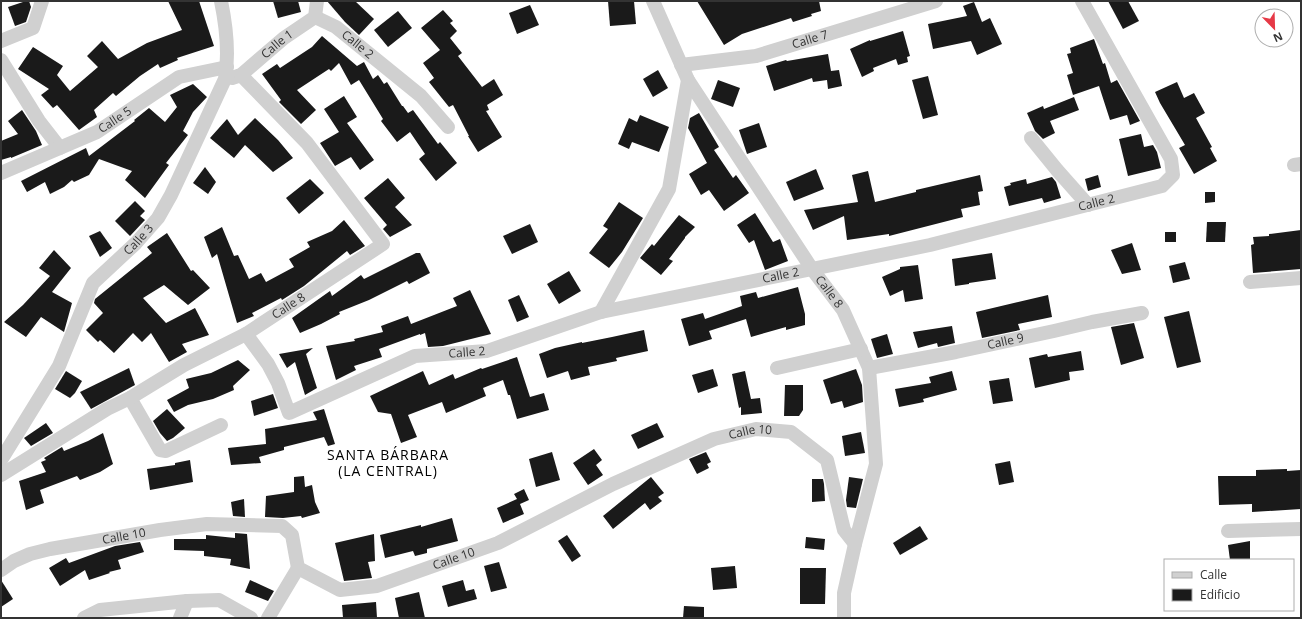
<svg xmlns="http://www.w3.org/2000/svg" width="1302" height="619" viewBox="0 0 1302 619" font-family="'Open Sans',sans-serif">
<style>
.building{fill:#1a1a1a}
.lines{fill:none;stroke-linecap:round;stroke-linejoin:round}
.minor{stroke:#d0d0d0;stroke-width:14}
.labels{text-anchor:middle;stroke-width:4;stroke-linejoin:round;paint-order:stroke}
.street-label{font-size:12px;fill:#333;stroke:#fff}
.quarter-label{font-size:14px;letter-spacing:1px;fill:#000;stroke:#fff}
</style>
<rect width="100%" height="100%" fill="#fff"/>
<g class="building">
<path d="M26 1H29L31 7 26 22 15 26 8 7Z"/>
<path d="M168 1H199L214 46 177 58 178 60 160 68 158 64 140 76 116 96 113 93 94 110 97 117 79 130 57 105 53 108 41 95 49 89 18 69 33 47 63 66 57 75 70 91 98 67 87 56 102 41 118 59 147 43 182 30Z"/>
<path d="M273 1H298L301 12 278 18Z"/>
<path d="M327 1H355L374 19 359 35 345 22Z"/>
<path d="M608 1H634L636 24 610 26Z"/>
<path d="M697 1H819L821 11 811 14 812 16 793 22 791 18 742 34 724 45Z"/>
<path d="M1108 1H1128L1139 21 1123 29Z"/>
<path d="M974 2 982 22 990 18 1002 44 977 55 971 41 933 49 928 24 967 16 963 6Z"/>
<path d="M530 5 539 25 517 34 509 13Z"/>
<path d="M443 10 453 21 450 23 457 31 450 38 462 53 458 56 482 87 494 79 503 95 487 105 489 110 486 111 502 137 478 152 468 136H469L453 105 449 107 429 82 434 78 423 63 440 50 421 28Z"/>
<path d="M398 11 412 28 388 47 374 30Z"/>
<path d="M903 31 910 56 907 57 908 62 898 65 896 59 873 68 874 71 862 77 850 49 870 40V41Z"/>
<path d="M322 36 357 66 364 62 373 79 378 75 384 84 387 82 402 106H403L408 113 413 110 438 144 440 142 457 163 436 181 419 159 425 154 410 132 397 142 381 121 383 119 359 80 351 85 339 63 331 71 329 69 297 90 316 110 301 124 279 102 281 100 262 74 277 64 280 68 312 47Z"/>
<path d="M1094 39 1103 64 1105 63 1111 83 1117 80 1140 121 1130 125 1127 115 1110 120 1099 86 1073 95 1067 75 1073 73 1067 54 1071 53 1070 48Z"/>
<path d="M828 54 831 71 839 70 842 86 828 89 827 80 813 82 812 78 774 91 766 66 786 60 787 61Z"/>
<path d="M658 70 668 88 653 97 643 79Z"/>
<path d="M928 76 938 115 923 119 912 80Z"/>
<path d="M718 80 740 88 733 107 711 99Z"/>
<path d="M1177 82 1184 98 1194 93 1205 113 1196 118 1212 147 1210 148 1217 161 1194 174 1179 148 1185 145 1160 103 1155 92Z"/>
<path d="M193 84 207 97 193 112 183 131 188 135 166 163 169 165 145 198 125 180 132 171 99 159 89 175 74 182 72 180 64 187 50 194 45 182 27 192 21 181 86 148 89 156 135 121 134 120 149 108 165 122 177 107 170 95Z"/>
<path d="M344 96 357 117 347 123 374 160 360 170 351 157 335 166 320 143 339 132 324 109Z"/>
<path d="M1074 97 1079 110 1050 121 1055 133 1043 139 1035 131 1027 113 1043 106 1044 109Z"/>
<path d="M22 110 36 131 42 145 11 158V157L1 160V141L18 134 8 121Z"/>
<path d="M699 113 719 147 714 150 733 178 736 175 749 193 724 211 709 190 701 195 689 174 707 163 688 128 690 118Z"/>
<path d="M640 115 669 127 659 152 632 142 629 149 618 144 629 118 637 122Z"/>
<path d="M255 118 278 140 293 158 273 172 245 145 234 158 210 138 227 119 238 135Z"/>
<path d="M759 123 767 147 747 154 739 130Z"/>
<path d="M1141 134 1144 147 1153 145 1157 152 1161 168 1128 176 1119 139Z"/>
<path d="M205 167 216 182 208 194 193 183Z"/>
<path d="M816 169 824 189 794 201 786 182Z"/>
<path d="M868 171 875 202 916 192V190L980 175 983 191 978 192 980 205 961 209 963 217 889 236V234L847 240 844 216 813 230 804 210 858 202 852 175Z"/>
<path d="M1098 175 1101 187 1088 191 1085 179Z"/>
<path d="M1052 177 1056 182 1061 198 1044 203 1042 198 1009 206 1004 187 1011 185 1010 183 1026 179 1027 184Z"/>
<path d="M388 178 405 198 395 207 412 225 390 237 383 229 387 225 364 198Z"/>
<path d="M310 179 324 193 299 214 286 198Z"/>
<path d="M1205 192H1215V202L1205 203Z"/>
<path d="M135 201 145 211 140 216 145 220 130 236 115 221Z"/>
<path d="M619 202 643 218 622 252 609 268 589 253 608 229 603 226Z"/>
<path d="M755 213 773 242 780 239 788 261 765 270 754 240 749 243 737 225Z"/>
<path d="M679 215 695 227 685 237V238L669 259 673 261 661 275 640 258 652 244 654 246Z"/>
<path d="M344 220 365 246 350 255 347 251 304 286 282 300 281 298 252 313 254 316 237 323 217 254 212 258 204 237 222 227 234 256 238 255 249 279 261 273 266 282 294 267 289 259 310 247 307 242 332 231Z"/>
<path d="M1207 222H1226L1225 242H1206Z"/>
<path d="M530 224 538 242 512 254 503 236Z"/>
<path d="M1301 230V269L1253 273 1251 245 1254 244 1253 237 1269 236V234Z"/>
<path d="M100 231 112 248 100 257 89 236Z"/>
<rect x="1165" y="232" width="11" height="10"/>
<path d="M167 233 191 271 193 270 210 288 188 305 164 285 143 298 166 323 195 308 209 335 182 344 187 352 169 362 151 333 142 342 133 333 114 353 100 340 98 342 86 330 103 313 94 303 95 299 152 253 147 247Z"/>
<path d="M1132 243 1141 270 1122 274 1111 250Z"/>
<path d="M54 250 71 268 52 292 72 303 64 332 41 317 26 337 4 322 23 305 50 276 39 268Z"/>
<path d="M416 253H420L430 273 409 284 407 281 369 300 339 312 340 314 321 324 300 333 292 318 330 291 332 296 361 275 364 279Z"/>
<path d="M992 253 996 279 969 283V284L955 286 952 259Z"/>
<path d="M1185 262 1190 279 1173 283 1169 266Z"/>
<path d="M918 265 923 299 905 302 903 290 890 296 882 277 900 269V267Z"/>
<path d="M569 271 581 291 559 304 547 284Z"/>
<path d="M798 287 805 314V325L786 330V327L751 337 746 319 709 331 712 339 689 346 681 319 703 313 705 319 742 306 740 296 756 292 758 298Z"/>
<path d="M470 290 491 334 443 346 428 347 425 333 420 335V334L379 349 382 357 354 366 356 370 336 380 326 346 355 341 354 339 383 332 381 326 408 316 411 324 457 306 453 298Z"/>
<path d="M519 295 529 317 517 322 508 300Z"/>
<path d="M1048 295 1052 317 1018 324 1020 330 982 338 976 312Z"/>
<path d="M1189 311 1201 362 1177 368 1164 317Z"/>
<path d="M1134 323 1144 358 1121 365 1111 327Z"/>
<path d="M952 326 955 343 938 347 937 343 918 348 913 332Z"/>
<path d="M644 330 648 351 616 358 617 361 588 367 590 375 571 380 568 371 547 378 539 354 555 348 582 342V343L612 337Z"/>
<path d="M887 334 893 354 877 358 871 339Z"/>
<path d="M313 348 306 354 317 388 305 395 295 362 287 368 279 354Z"/>
<path d="M1081 351 1084 370 1069 372 1070 380 1035 388 1029 358 1047 354 1048 357Z"/>
<path d="M517 357 530 397 544 393 549 410 517 419 510 395H508L503 380 483 388 486 396 446 413 442 402 408 415 417 437 401 443 391 414 378 412 370 396 423 371 429 385 453 374 455 379 481 368 482 369Z"/>
<path d="M238 360 250 370 233 386 234 390 213 399 188 405 174 412 167 400 189 388 186 379 211 373Z"/>
<path d="M129 368 135 385 91 409 80 392Z"/>
<path d="M713 369 718 386 698 393 692 375Z"/>
<path d="M856 369 862 385 863 402 844 408 842 401 831 404 823 380Z"/>
<path d="M66 371 82 381 75 393 70 398 55 389Z"/>
<path d="M745 371 751 399 760 398 762 413 741 415V407L739 408 732 374Z"/>
<path d="M952 371 957 390 923 399 924 402 899 407 895 389 931 383 929 377Z"/>
<path d="M1009 378 1013 401 993 404 989 381Z"/>
<path d="M785 385H803V410L799 416H784Z"/>
<path d="M273 394 278 408 254 416 251 401Z"/>
<path d="M167 409 185 428 173 438 167 441 160 433 153 421Z"/>
<path d="M324 409 335 444 328 446 324 437 284 447V450L259 457 261 463 231 465 228 448 266 444 265 429 317 420 313 412Z"/>
<path d="M46 423 53 433 31 446 24 438Z"/>
<path d="M657 423 664 437 638 449 631 435Z"/>
<path d="M861 432 865 453 845 456 842 436Z"/>
<path d="M103 433 113 464 100 472 80 480 77 476 40 490 44 503 26 510 19 481 46 472 41 462 46 460 44 458 62 447 64 451 88 441Z"/>
<path d="M594 449 602 460 596 465 603 475 588 485 573 463Z"/>
<path d="M552 452 560 480 536 487 529 459Z"/>
<path d="M706 452 711 462 707 464 709 468 697 474 689 459Z"/>
<path d="M190 460 193 482 150 490 147 469 175 465V463Z"/>
<path d="M1010 461 1014 482 999 485 995 464Z"/>
<path d="M1287 469V471L1301 470V509L1252 512V504L1219 505 1218 476H1256V470Z"/>
<path d="M304 476 305 487 312 485 315 502 320 513 302 518 301 516 283 518 265 517 266 496 294 492V477Z"/>
<path d="M651 477 664 493 658 497 662 501 650 510 645 503 613 529 603 516Z"/>
<path d="M849 477 863 479 856 508 847 507 846 500Z"/>
<path d="M812 479H823L824 484 825 501 812 502Z"/>
<path d="M524 489 529 500 520 504 524 514 503 523 497 508 517 499 514 494Z"/>
<path d="M244 499 245 517 233 516 231 502Z"/>
<path d="M452 518 458 541 427 549V553L415 556 413 551 385 558 380 535 421 525V527Z"/>
<path d="M920 526 928 539 900 555 893 543Z"/>
<path d="M235 533 247 534 250 569 230 565 231 559 204 556V551L174 550V539H206V535L235 538Z"/>
<path d="M374 534 375 561 368 562 372 578 344 581 335 543Z"/>
<path d="M567 535 581 556 572 562 558 541Z"/>
<path d="M806 537 825 539 824 550 805 548Z"/>
<path d="M1250 541V560H1230L1228 545Z"/>
<path d="M140 542 144 552 118 560 121 569 109 572 110 573 89 580 85 570 60 586 49 568 66 558 69 563 115 546Z"/>
<path d="M499 562 507 588 491 592 484 566Z"/>
<path d="M735 566 737 588 713 590 711 568Z"/>
<path d="M800 568H826L825 604H800Z"/>
<path d="M1 580 13 599 1 607Z"/>
<path d="M250 580 274 591 268 601 245 592Z"/>
<path d="M463 580 466 591 474 589 477 599 448 607 442 586Z"/>
<path d="M419 592 425 618H399L395 598Z"/>
<path d="M376 602 377 618H343L342 605Z"/>
<path d="M684 606 704 607V618H683Z"/>
</g>
<g class="lines">
<g class="minor">
<path id="s1" d="M653 1 688 80 812 269 843 310 869 368 876 464 855 544 844 593V618"/>
<path id="s2" d="M315 17 336 27 421 96 448 127"/>
<path d="M1 41 33 28 42 1"/>
<path d="M1 60 39 121 60 148"/>
<path id="s3" d="M681 65 756 56 936 1"/>
<path id="s4" d="M232 78 241 75 284 38 315 17 317 1"/>
<path d="M1031 138 1057 170 1088 205"/>
<path d="M1294 165 1301 164"/>
<path id="s5" d="M1 173 97 132 179 77 227 67"/>
<path d="M1250 282 1301 278"/>
<path d="M601 312 669 189 688 80"/>
<path id="s6" d="M246 334 268 364 278 383 289 413 415 356 487 351 601 312 930 245 1162 186 1173 175 1171 159 1082 1"/>
<path d="M777 368 861 349"/>
<path id="s7" d="M869 368 956 352 1054 331 1092 322 1142 313"/>
<path d="M130 398 160 450 166 451 221 425"/>
<path id="s8" d="M1 460 59 366 93 283 136 243 158 218 171 195 225 79C229 55 226 25 221 1"/>
<path id="s9" d="M1 475 107 409 130 398 184 365 246 334 383 244 307 143 241 75"/>
<path d="M1228 531 1301 529"/>
<path id="s10" d="M1 570 14 561 30 554 50 549 160 530 207 524 282 526 292 535 298 568 340 590 377 586 498 543 613 484 714 439 756 429 791 432 827 460 844 530 855 544"/>
<path d="M84 618 100 610 187 601 219 600 251 618"/>
<path d="M180 618 187 601"/>
<path d="M268 618 298 568"/>
</g>
</g>
<g class="labels">
<g class="street-label">
<text dy="4" stroke="none"><textPath href="#s3" startOffset="132">Calle 7</textPath></text>
<text dy="4" stroke="none"><textPath href="#s4" startOffset="57">Calle 1</textPath></text>
<text dy="4" stroke="none"><textPath href="#s2" startOffset="51">Calle 2</textPath></text>
<text dy="4" stroke="none"><textPath href="#s5" startOffset="126">Calle 5</textPath></text>
<text dy="4" stroke="none"><textPath href="#s6" startOffset="929">Calle 2</textPath></text>
<text dy="4" stroke="none"><textPath href="#s8" startOffset="263">Calle 3</textPath></text>
<text dy="4" stroke="none"><textPath href="#s6" startOffset="605">Calle 2</textPath></text>
<text dy="4" stroke="none"><textPath href="#s1" startOffset="341">Calle 8</textPath></text>
<text dy="4" stroke="none"><textPath href="#s9" startOffset="334">Calle 8</textPath></text>
<text dy="4" stroke="none"><textPath href="#s7" startOffset="139">Calle 9</textPath></text>
<text dy="4" stroke="none"><textPath href="#s6" startOffset="281">Calle 2</textPath></text>
<text dy="4" stroke="none"><textPath href="#s10" startOffset="825">Calle 10</textPath></text>
<text dy="4" stroke="none"><textPath href="#s10" startOffset="129">Calle 10</textPath></text>
<text dy="4" stroke="none"><textPath href="#s10" startOffset="501">Calle 10</textPath></text>
</g>
<g class="quarter-label">
<text x="388" y="460">SANTA BÁRBARA<tspan x="388" dy="16">(LA CENTRAL)</tspan></text>
</g>
</g>
<rect width="1302" height="619" fill="none" stroke="#333333" stroke-width="4"/>
<rect x="1164" y="559" width="130" height="52" fill="#ffffff" stroke="#adadad"/>
<rect x="1172" y="572" width="20" height="6" fill="#d0d0d0" stroke="#adadad"/>
<text x="1200" y="579" font-size="12" fill="#333333">Calle</text>
<rect x="1172" y="589" width="20" height="12" fill="#1a1a1a" stroke="#adadad"/>
<text x="1200" y="599" font-size="12" fill="#333333">Edificio</text>
<g transform="translate(1274 28) rotate(157)"><circle r="19" fill="#ffffff" stroke="#adadad"/>
<path d="M0-3L7 15L0 10L-7 15Z" fill="#e63946"/>
<text y="-6" font-size="11" font-weight="bold" text-anchor="middle" fill="#333333">N</text>
</g>
</svg>
